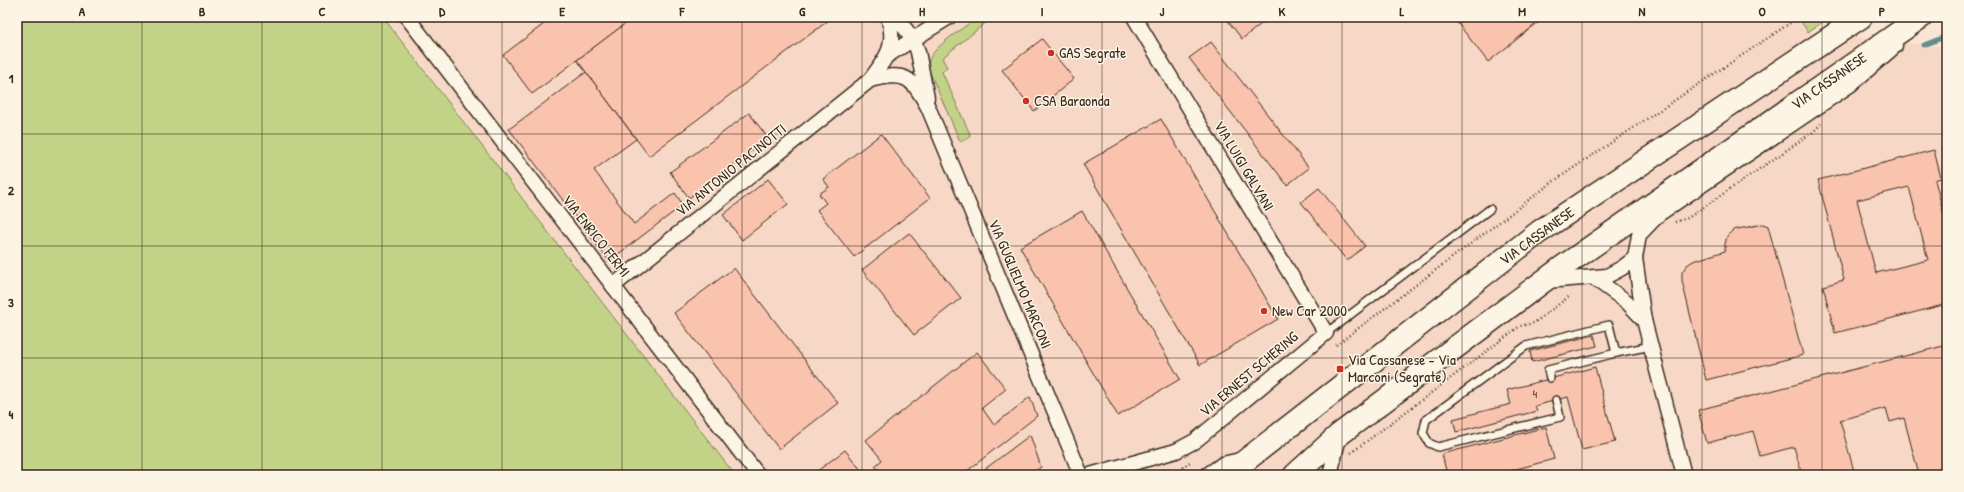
<svg xmlns="http://www.w3.org/2000/svg" width="1964" height="492" viewBox="0 0 1964 492" font-family="'Patrick Hand',sans-serif">
<style>
.built{fill:#f7d8c6}
.green{fill:#c2d286;stroke:#7e7e52}
.lines{fill:none;stroke-linecap:round;stroke-linejoin:round}
.stream{stroke:#648e8d;stroke-width:5}
.building{fill:#fac3ae;stroke:#3b2a1e;fill-rule:evenodd}
.service-casing{stroke:#3b2a1e;stroke-width:10}
.minor-casing{stroke:#3b2a1e;stroke-width:17}
.primary-casing{stroke:#3b2a1e;stroke-width:25}
.path{stroke:#3b2a1e;stroke-width:2.5;stroke-dasharray:1 3;stroke-linecap:butt}
.service{stroke:#fcf5e5;stroke-width:7}
.minor{stroke:#fcf5e5;stroke-width:14}
.primary{stroke:#fcf5e5;stroke-width:22}
.grid{fill:none;stroke:#3b2a1e;stroke-width:1;stroke-opacity:0.55}
.poi-dot{fill:#c8321e;stroke:#fcf5e5;stroke-width:1.5}
.labels{text-anchor:middle;stroke-width:3;stroke-linejoin:round;paint-order:stroke}
.number-label{font-size:13px;fill:#6b5042}
.poi-label{font-size:15px;fill:#3b2a1e;stroke:#fcf5e5;text-anchor:start}
.street-label{font-size:15px;fill:#3b2a1e;stroke:#fcf5e5}
.neatline{fill:none;stroke:#3b2a1e;stroke-width:1.5}
.grid-label{font-size:13px;text-anchor:middle;font-weight:bold;fill:#3b2a1e}
</style>
<rect width="100%" height="100%" fill="#fbe6d4"/>
<filter id="ink" filterUnits="userSpaceOnUse"><feTurbulence type="fractalNoise" baseFrequency=".025" numOctaves="2"/><feDisplacementMap in="SourceGraphic" scale="8" xChannelSelector="R" yChannelSelector="G"/><feConvolveMatrix kernelMatrix="1 2 1 2 8 2 1 2 1" color-interpolation-filters="sRGB"/></filter>
<g filter="url(#ink)">
<path class="built" d="M385 17H1798L1808 32 1947 47V475H736Z"/>
<g class="green">
<path d="M17 17H383L735 475H17Z"/>
<path d="M978 17H993L942 58 947 67 942 72 970 134 969 138 961 141 959 139 931 75C929 70 928 65 929 60 934 46 966 26 978 17Z"/>
<path d="M1798 17H1830L1808 32Z"/>
</g>
<g class="lines">
<path class="stream" d="M1924 45 1947 36"/>
</g>
<g class="building">
<path d="M553 17H634L532 94 503 55Z"/>
<path d="M634 17H833L649 156 577 60Z"/>
<path d="M1225 17H1270L1242 39Z"/>
<path d="M1461 17H1545L1488 62 1456 21Z"/>
<path d="M1042 39 1074 79 1034 111 1002 70Z"/>
<path d="M1211 42 1309 168 1287 185 1189 58Z"/>
<path d="M586 72 636 139 594 170 634 224 675 193 683 205 609 261 509 129Z"/>
<path d="M749 113 768 138 689 198 670 172Z"/>
<path d="M1161 119 1278 319 1200 365 1083 164Z"/>
<path d="M881 134 930 198 854 257 817 210 826 203 819 194 829 187 823 179Z"/>
<path d="M1934 150 1941 178 1935 180 1947 227V304L1835 333 1823 286 1844 280 1818 180ZM1909 187 1928 260 1876 273 1857 200Z"/>
<path d="M768 179 788 204 742 240 723 215Z"/>
<path d="M1319 188 1365 246 1347 261 1301 202Z"/>
<path d="M1082 211 1180 379 1118 416 1020 247Z"/>
<path d="M1763 224 1768 226 1803 355 1706 380 1682 281V272L1687 265 1693 261 1725 251V244L1727 236 1733 230Z"/>
<path d="M909 233 961 298 914 335 862 270Z"/>
<path d="M734 268 838 403 779 449 674 313Z"/>
<path d="M1594 335 1597 346 1532 362 1530 351Z"/>
<path d="M1947 345V467L1919 475 1904 418 1890 422 1886 408 1840 420 1855 475H1802L1794 447 1760 456 1753 431 1707 443 1698 410Z"/>
<path d="M977 352 1006 389 982 408 994 425 1030 397 1037 416 962 475H883L875 466 882 460 866 440Z"/>
<path d="M1595 367 1615 442 1582 450 1568 397 1535 406 1537 411 1456 432 1453 419 1511 404 1507 390Z"/>
<path d="M1546 427 1554 459 1494 475H1447L1442 454Z"/>
<path d="M1030 435 1041 467 1030 475H977Z"/>
<path d="M845 450 865 475H812Z"/>
</g>
<g class="lines">
<defs>
<g id="service">
<path d="M1944 17 1947 21"/>
<path d="M1326 333 1490 209"/>
<path d="M1616 353 1651 346"/>
<path d="M1550 378 1548 370 1616 353 1609 325 1526 346 1426 420 1423 433 1429 443 1438 447 1560 417 1556 400"/>
</g>
<g id="minor">
<path d="M407 17 758 475"/>
<path d="M896 17 914 40 918 52 927 98"/>
<path d="M888 55 949 17"/>
<path d="M870 80C906 72 910 75 928 107L1081 475"/>
<path d="M1635 258 1644 320 1684 475"/>
<path d="M1594 278 1627 302 1644 320"/>
<path d="M1546 281 1607 276 1622 268 1635 258 1639 235 1659 214 1850 85 1895 46"/>
<path d="M613 286 870 80C887 57 897 46 888 17"/>
<path d="M1090 475 1176 451 1195 441 1326 333 1134 17"/>
<path d="M1207 475 1223 464 1240 460"/>
<path d="M1330 475 1339 437"/>
</g>
<g id="primary">
<path d="M1227 475 1539 232 1861 17"/>
<path d="M1295 475 1340 434 1561 268 1921 17"/>
</g>
</defs>
<use href="#service" class="service-casing"/>
<use href="#minor" class="minor-casing"/>
<use href="#primary" class="primary-casing"/>
<g class="path">
<path d="M1675 222 1688 218 1813 132 1821 124"/>
<path d="M1336 345 1554 181 1799 17"/>
<path d="M1351 453 1520 326 1534 323 1571 295"/>
<path d="M1173 475 1190 462"/>
</g>
<use href="#service" class="service"/>
<use href="#minor" class="minor"/>
<use href="#primary" class="primary"/>
</g>
</g>
<path class="grid" d="M142 17V475M262 17V475M382 17V475M502 17V475M622 17V475M742 17V475M862 17V475M982 17V475M1102 17V475M1222 17V475M1342 17V475M1462 17V475M1582 17V475M1702 17V475M1822 17V475M17 134H1947M17 246H1947M17 358H1947"/>
<g class="poi-dot">
<circle cx="1051" cy="53" r="4"/>
<circle cx="1026" cy="101" r="4"/>
<circle cx="1264" cy="311" r="4"/>
<rect x="1336" y="365" width="8" height="8" rx="2"/>
</g>
<g class="labels">
<g class="number-label">
<text x="1535" y="398">4</text>
</g>
<g class="poi-label">
<text x="1059" y="58">GAS Segrate</text>
<text x="1034" y="106">CSA Baraonda</text>
<text x="1272" y="316">New Car 2000</text>
<text x="1348" y="365">Via Cassanese - Via<tspan x="1348" dy="17">Marconi (Segrate)</tspan></text>
</g>
<g class="street-label">
<text transform="translate(1829 81) rotate(-35)" y="5">VIA CASSANESE</text>
<text transform="translate(1244 166) rotate(59)" y="5">VIA LUIGI GALVANI</text>
<text transform="translate(731 170) rotate(-39)" y="5">VIA ANTONIO PACINOTTI</text>
<text transform="translate(596 236) rotate(52)" y="5">VIA ENRICO FERMI</text>
<text transform="translate(1537 236) rotate(-36)" y="5">VIA CASSANESE</text>
<text transform="translate(1020 284) rotate(67)" y="5">VIA GUGLIELMO MARCONI</text>
<text transform="translate(1249 374) rotate(-40)" y="5">VIA ERNEST SCHERING</text>
</g>
</g>
<rect width="1964" height="492" fill="none" stroke="#fcf5e5" stroke-width="44"/>
<rect x="22" y="22" width="1920" height="448" class="neatline"/>
<g class="grid-label">
<text x="82" y="16">A</text>
<text x="202" y="16">B</text>
<text x="322" y="16">C</text>
<text x="442" y="16">D</text>
<text x="562" y="16">E</text>
<text x="682" y="16">F</text>
<text x="802" y="16">G</text>
<text x="922" y="16">H</text>
<text x="1042" y="16">I</text>
<text x="1162" y="16">J</text>
<text x="1282" y="16">K</text>
<text x="1402" y="16">L</text>
<text x="1522" y="16">M</text>
<text x="1642" y="16">N</text>
<text x="1762" y="16">O</text>
<text x="1882" y="16">P</text>
<text x="11" y="83">1</text>
<text x="11" y="195">2</text>
<text x="11" y="307">3</text>
<text x="11" y="419">4</text>
</g>
</svg>
